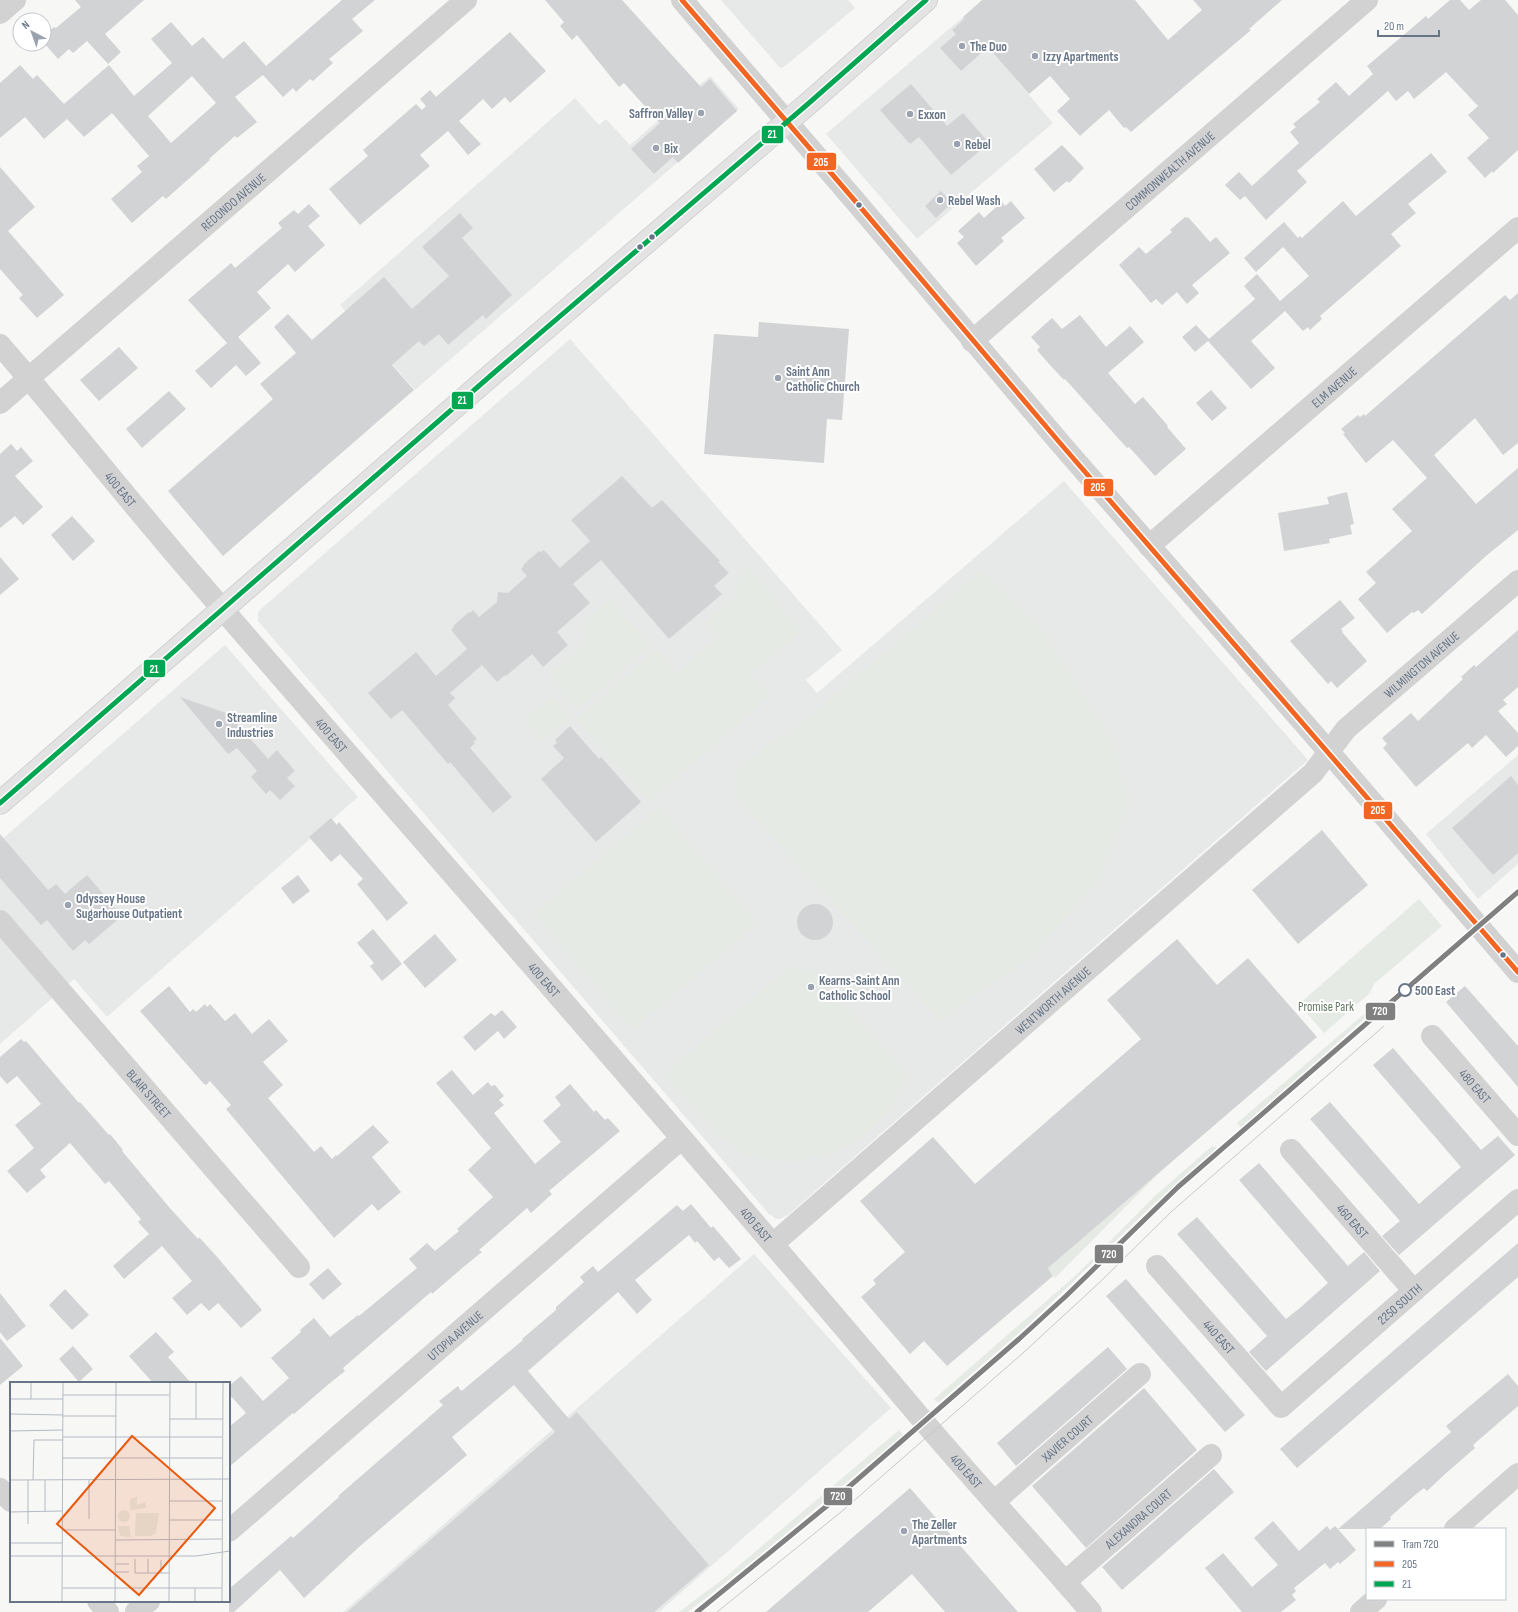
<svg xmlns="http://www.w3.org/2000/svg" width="1518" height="1612" viewBox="0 0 1518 1612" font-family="'Sofia Sans Condensed',sans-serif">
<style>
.built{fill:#e7e9e9}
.green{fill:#e6eae4}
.building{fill:#d2d3d4;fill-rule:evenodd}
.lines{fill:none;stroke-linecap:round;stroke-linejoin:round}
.major-casing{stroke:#d3d3d4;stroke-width:24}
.minor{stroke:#d2d2d3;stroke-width:22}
.major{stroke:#e3e3e4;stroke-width:22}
.tram{stroke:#c7c7c8;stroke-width:1}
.bus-1-casing{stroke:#fff;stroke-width:8}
.bus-2-casing{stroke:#fff;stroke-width:8}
.bus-1{stroke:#f26522;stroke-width:5}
.bus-2{stroke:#00a651;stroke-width:5}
.tram-1-casing{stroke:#fff;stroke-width:8}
.tram-1{stroke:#808080;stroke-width:5}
.poi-dot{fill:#99a2ae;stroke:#fff;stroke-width:1.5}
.bus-dot{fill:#677587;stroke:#fff;stroke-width:1.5}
.stop-dot{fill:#fff;stroke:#677587;stroke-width:2}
.labels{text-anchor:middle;stroke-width:4;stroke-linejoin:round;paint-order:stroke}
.poi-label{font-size:13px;font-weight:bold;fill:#677587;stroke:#fff;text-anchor:start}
.street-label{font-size:13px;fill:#677587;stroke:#fff}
.stop-label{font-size:13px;font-weight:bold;fill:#677587;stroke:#fff;text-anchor:start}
.park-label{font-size:13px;fill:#647962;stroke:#fff}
.inset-road{fill:none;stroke:#b4bbc3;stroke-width:1}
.view{fill:#e8590c;fill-opacity:0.15;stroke:#e8590c;stroke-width:2}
.inset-edge{fill:none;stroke:#677587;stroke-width:2}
.line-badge{stroke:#fff;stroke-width:1.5}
.badge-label{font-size:11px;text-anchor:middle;font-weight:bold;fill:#fff}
</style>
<rect width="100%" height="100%" fill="#f7f7f6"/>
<g class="built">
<path d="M721 0H848L855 8 784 67 780 68Z"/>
<path d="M963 17 1053 123 917 239 826 134Z"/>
<path d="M710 76 739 109 415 390 340 305 575 98 599 125 606 119 630 145Z"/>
<path d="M570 339 842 650 806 680 817 693 1064 481 1308 760 788 1215 780 1219H776L769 1214 258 621V612L261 609Z"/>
<path d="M225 645 358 797 107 1017 74 979 0 1044V841Z"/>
<path d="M1518 755V864L1478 899 1426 834Z"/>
<path d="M754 1254 891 1408 659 1612H343Z"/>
</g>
<g class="green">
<path d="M748 567 798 627 799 633 751 674 771 696 649 801 576 719 657 649 677 673 718 637 706 623 736 596 739 575Z"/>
<path d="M982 570 1044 632 1113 741 1129 803 1099 880 1032 956 940 1020 736 797 737 770 779 735 783 739Z"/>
<path d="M610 598 650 645 578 710 548 675 580 649 585 621Z"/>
<path d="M552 696 571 717 542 741 524 720Z"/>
<path d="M660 807 758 924 632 1030 534 913Z"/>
<path d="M1419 899 1442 926 1374 984 1370 993 1324 1033 1299 1004Z"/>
<path d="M788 968 818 972 908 1076 890 1110 861 1138 825 1156 786 1162 747 1156 718 1135 665 1074Z"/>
<path d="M1378 1002 1380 1005 1241 1128 1237 1123Z"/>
<path d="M1212 1146 1217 1148 1155 1203 1028 1325 938 1403 934 1399 1075 1276 1155 1196Z"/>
<path d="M1162 1170 1055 1278 1048 1268Z"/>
<path d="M899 1430 903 1435 758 1557 688 1612H679L723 1579Z"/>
</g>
<g class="building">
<path d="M75 0H144L105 34 121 52 108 64 87 41 73 53 69 49 58 59 44 43V36L54 27 56 28 81 7Z"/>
<path d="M342 0H375L352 19 363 31 329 59 333 63 313 81 310 79 296 92 293 88 283 97 263 75 235 97 257 122 237 138 235 136 209 159 210 160 166 199 163 196 132 223 111 199 142 172 137 166 149 156 112 113 84 137 67 119 44 139 25 117 0 138V83L20 65 33 79 37 75 64 104 109 65 134 96 172 63 151 39 171 22 192 46 203 37 223 59 244 41 266 66ZM192 76 216 103 171 143 148 116Z"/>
<path d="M545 0H622L701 87 710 79 737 111 678 163 673 157 654 174 631 149 660 123 624 83 619 87 577 35 572 40 560 26 564 22Z"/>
<path d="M982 0H1135L1168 40 1202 10 1193 0H1282L1249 29 1251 30 1131 132 1126 127 1124 128 1109 110 1080 136 1057 111 1070 99 1050 76 1029 94 988 47 961 71 940 48 956 34 952 30 964 19 963 17Z"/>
<path d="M1450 0H1460L1469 10 1481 0H1505L1518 15V150L1493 173 1492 171 1485 178 1467 158 1489 138 1468 115 1478 106 1446 72 1414 99 1408 91 1396 101 1388 91 1297 171 1307 182 1266 220 1245 196 1240 200 1225 185 1239 172 1252 186 1299 143 1290 132 1296 127 1293 124 1320 102 1317 99 1336 82 1349 96 1373 74 1367 66 1426 16 1428 19Z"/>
<path d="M510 32 546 71 510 103 505 97 492 109 483 99 459 121 481 144 468 155 448 131 420 155 430 166 360 225 329 189 368 156 363 150 416 104 422 110 426 106 420 99 430 90 436 97Z"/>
<path d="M911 84 947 126 963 113 989 143 951 175 919 137 910 144 880 110Z"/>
<path d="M1062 145 1084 168 1069 183 1067 181 1054 192 1034 169Z"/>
<path d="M1431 153 1447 172 1408 204 1416 213 1391 234 1401 246 1320 316 1322 319 1310 330 1308 327 1303 331 1285 311 1251 341 1275 368 1251 389 1208 341 1195 352 1182 337 1196 325 1209 339 1255 299 1244 286 1257 274 1280 301 1309 276 1283 247 1256 272 1244 258 1284 222 1298 238 1300 236 1302 238 1343 201 1356 216Z"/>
<path d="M0 167 35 207 8 231 64 295 37 318 19 298 23 295 0 269Z"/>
<path d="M941 191 952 203 936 218 925 206Z"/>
<path d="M1011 201 1025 218 1001 238 1004 241 976 266 957 243 964 237 958 231 979 212 984 218 1002 202 1005 206Z"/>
<path d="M309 204 320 216 308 226 325 245 295 272 288 264 257 292 271 308 238 337 261 363 246 376 236 365 211 388 195 371 227 343 188 300 231 263 235 268 282 228 278 223 294 210 298 214Z"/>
<path d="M460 213 473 228 462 238 512 295 486 319 483 315 448 345 439 334 424 346 419 341 392 365 414 390 223 556 168 491 273 399 260 384 296 353 274 327 288 314 312 340 384 277 412 309 449 276 422 247Z"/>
<path d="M1185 217 1187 218 1188 217 1210 242 1216 237 1230 253 1192 285 1199 293 1187 304 1177 292 1162 305 1156 299 1151 303 1119 265 1139 247 1146 254 1172 232 1170 230Z"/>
<path d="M1518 293V443L1503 455 1475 418 1434 455 1476 504 1518 468V530L1486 556 1422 614 1418 610 1414 613 1412 612 1387 633 1358 599 1376 583 1366 572 1412 531 1392 509 1427 478 1393 440 1366 463 1343 434 1345 433 1341 429 1358 415 1360 417 1364 414 1365 416 1505 295 1510 300Z"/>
<path d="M1080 315 1106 347 1130 326 1144 342 1108 373 1135 404 1143 397 1168 426 1167 427 1186 449 1155 476 1129 447 1127 448 1065 379 1064 380 1049 364 1037 350 1040 347 1031 337 1052 318 1062 329Z"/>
<path d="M759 322 849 329 842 420 827 419 824 463 704 454 714 334 758 337Z"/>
<path d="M119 347 138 368 99 401 80 380Z"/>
<path d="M1211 390 1227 408 1212 421 1196 403Z"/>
<path d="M169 391 186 409 142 448 126 429Z"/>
<path d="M11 444 17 451 21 447 33 461 15 476 43 507 23 525 15 516 0 528V454Z"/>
<path d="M622 476 652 508 662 500 720 561 718 562 729 573 714 586 722 594 669 639 601 560 573 584 590 603 557 632 568 645 543 667 532 654 506 676 505 675 497 682 482 665 450 693 455 698 448 705 477 739 473 742 475 743 470 748 512 797 493 813 450 762 448 764 402 710 391 719 368 693 416 652 436 676 467 649 451 630 454 627 453 626 469 612 470 613 473 610 479 617 497 602 498 592 508 593 527 576 521 569 524 566 523 565 539 551 541 552 544 550 560 568 590 541 571 520Z"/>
<path d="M1347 492 1354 524 1350 525 1352 534 1329 539 1330 543 1284 551 1278 513 1329 504 1327 497Z"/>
<path d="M72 516 95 541 73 561 51 535Z"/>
<path d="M0 557 19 579 0 595Z"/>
<path d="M1340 600 1355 618 1341 629 1343 631 1342 632 1367 661 1337 688 1331 681 1328 684 1290 641Z"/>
<path d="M1518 630V687L1503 700 1507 704 1498 711 1518 733V746L1506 757 1486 735 1472 748 1468 743 1416 787 1383 748 1387 744 1382 738 1411 713 1418 721 1463 679 1461 677 1474 665 1476 667Z"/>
<path d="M180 697 229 714 268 759 277 750 295 771 287 778 295 786 280 800 270 790 266 794 251 777 257 771 237 748 228 754Z"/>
<path d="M570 726 599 759 601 757 641 802 596 842 541 779 564 758 553 746 557 743 555 740Z"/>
<path d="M1511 776 1518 785V853L1493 875 1452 828Z"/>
<path d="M331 818 337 825 339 822 408 903 387 921 357 884 363 879 340 854 331 862 309 837Z"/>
<path d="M1322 830 1368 885 1298 944 1252 890Z"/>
<path d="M0 834 48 890 56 884 65 894 87 875 122 916 89 944 85 940 73 951 47 920 41 925 0 878Z"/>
<path d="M298 875 310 891 293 904 281 888Z"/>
<circle cx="815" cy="922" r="18"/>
<path d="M373 929 402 964 382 981 370 966 374 963 357 943Z"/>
<path d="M435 934 457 960 425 988 403 962Z"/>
<path d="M1177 939 1217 985 1248 958 1317 1037 1048 1268 1053 1276 947 1366 924 1341 910 1354 861 1297 876 1284 873 1280 905 1252 860 1201 933 1137 975 1184 1141 1039 1107 1000Z"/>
<path d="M169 986 190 1012 193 1009 196 1012 205 1004 207 1007 210 1004 225 1021 235 1013 252 1034 269 1019 288 1041 263 1062 283 1085 268 1098 314 1152 321 1146 332 1159 336 1155 337 1156 373 1125 389 1142 372 1157 401 1192 378 1211 372 1204 334 1238 226 1109 231 1105 210 1081 206 1085 204 1084 140 1011Z"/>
<path d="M1465 986 1518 1046V1087L1446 1002Z"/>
<path d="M502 1010 517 1027 504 1039 498 1031 475 1051 463 1037 491 1013 495 1016Z"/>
<path d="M21 1039 24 1042 26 1041 79 1103 80 1102 109 1135 110 1134 123 1150 122 1151 169 1207 198 1239 199 1237 218 1258 262 1310 241 1328 218 1303 209 1311 201 1303 187 1315 172 1298 192 1281 162 1246 124 1279 113 1266 149 1234 138 1222 141 1219 109 1181 105 1184 70 1143 40 1170 46 1177 27 1193 7 1171 34 1148 15 1125 41 1104 17 1076 7 1084 0 1076V1057Z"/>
<path d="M1393 1048 1481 1150 1498 1136 1515 1155 1399 1255 1382 1236 1400 1221 1310 1119 1330 1102 1419 1204 1461 1167 1373 1065Z"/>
<path d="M452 1070 473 1095 488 1082 491 1086 495 1085 504 1096 499 1100 504 1105 494 1113 535 1164 561 1142 543 1121 561 1105 555 1097 570 1084 594 1112 596 1110 605 1120 608 1118 620 1131 549 1191 552 1194 531 1213 527 1208 479 1250 482 1252 467 1264 432 1294 431 1292 343 1368 345 1371 330 1383 294 1414 293 1413 229 1467V1427L246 1413 229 1394V1386L241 1376 263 1401 289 1378 271 1358 301 1332 300 1330 314 1318 330 1337 358 1315 359 1316 417 1268 409 1259 427 1243 435 1251 459 1231 457 1229 493 1197 468 1170 491 1148 436 1083Z"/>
<path d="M1259 1163 1348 1266 1364 1252 1380 1271 1266 1371 1249 1352 1267 1336 1177 1234 1197 1217 1286 1319 1301 1307 1328 1283 1239 1180Z"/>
<path d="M691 1204 711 1228 713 1226 741 1259 729 1268 719 1257 714 1261 697 1241 695 1243 689 1235 635 1280 652 1300 637 1314 618 1292 528 1371 569 1419 577 1412 709 1565 654 1612H347L555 1432 514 1385 452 1437 467 1455 359 1547 304 1598 280 1570 234 1612H229V1589L291 1536 293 1538 339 1497 338 1496 443 1405 439 1401 458 1386 461 1391 464 1389 523 1340 522 1339 556 1310V1307L584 1282 580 1277 593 1266 598 1272 677 1205 683 1211Z"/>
<path d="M1518 1243V1277L1297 1468 1280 1449Z"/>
<path d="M328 1268 342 1284 323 1300 309 1284Z"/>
<path d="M1126 1279 1245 1415 1225 1432 1106 1296Z"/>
<path d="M65 1289 89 1315 72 1330 49 1305Z"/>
<path d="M0 1293 26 1326 7 1341 0 1332Z"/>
<path d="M156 1332 174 1352 168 1357 191 1383H153L129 1356Z"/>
<path d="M0 1338 23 1366 0 1385Z"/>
<path d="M73 1346 93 1369 79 1382 59 1359Z"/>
<path d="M1108 1347 1127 1369 1016 1466 997 1443Z"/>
<path d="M1508 1374 1518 1386V1406L1473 1445 1475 1448 1444 1475 1427 1491 1424 1488 1415 1495 1390 1517 1391 1519 1380 1529H1338L1356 1550 1340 1564 1338 1562 1330 1569 1325 1563 1294 1588 1296 1591 1292 1595 1296 1600 1281 1612H1242L1205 1568 1223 1553 1252 1587 1278 1565 1254 1538 1273 1521 1299 1551 1327 1526 1330 1530 1335 1526 1338 1529 1451 1432 1446 1426Z"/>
<path d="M1144 1388 1197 1450 1086 1548 1032 1486Z"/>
<path d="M1214 1469 1234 1492 1122 1590 1102 1567Z"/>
<path d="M910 1488 1018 1612H945L912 1574 868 1612H766Z"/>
</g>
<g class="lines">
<defs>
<path id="major" d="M0 803 496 371 809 103 926 0"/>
</defs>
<use href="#major" class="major-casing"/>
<g class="minor">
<path d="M682 0 856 202 1060 443 1329 752 1518 972"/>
<path d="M0 13 15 0"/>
<path id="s1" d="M972 341 1367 0"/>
<path id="s2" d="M0 345C68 423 132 505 200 583 438 859 679 1131 914 1410 971 1478 1033 1544 1091 1612"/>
<path id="s3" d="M0 403 466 0"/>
<path id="s4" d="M1149 546 1518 228"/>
<path id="s5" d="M0 921 299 1267"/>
<path id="s6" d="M1432 1036 1518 1135"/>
<path id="s7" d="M1291 1150 1414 1291"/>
<path id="s8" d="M773 1244 1313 773 1346 729 1518 581"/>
<path id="s9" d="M1157 1266 1281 1407 1518 1200"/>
<path d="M0 1489 11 1501"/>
<path id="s10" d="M994 1502 1140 1374"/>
<path d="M1455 1529 1518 1474"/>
<path id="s11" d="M229 1531 681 1139"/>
<path id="s12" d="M1065 1582 1211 1455"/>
<path d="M98 1601 108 1612"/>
<path d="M136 1612 149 1601"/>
<path d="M1361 1612 1376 1599"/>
</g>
<use href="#major" class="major"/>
<path class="tram" d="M717 1612 841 1512 1023 1353 1100 1282 1171 1212 1384 1026"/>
<defs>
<path id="bus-1" d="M682 0 856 202 1060 443 1518 972"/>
<path id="bus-2" d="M0 803 496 371 809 103 926 0"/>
</defs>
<use href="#bus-1" class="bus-1-casing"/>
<use href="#bus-2" class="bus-2-casing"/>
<use href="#bus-1" class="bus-1"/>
<use href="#bus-2" class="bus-2"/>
<defs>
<path id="tram-1" d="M697 1612 828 1505 1019 1339 1066 1296 1178 1187 1518 892"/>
</defs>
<use href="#tram-1" class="tram-1-casing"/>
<use href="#tram-1" class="tram-1"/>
</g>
<g class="poi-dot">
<circle cx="962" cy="46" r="4"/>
<circle cx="1035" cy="56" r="4"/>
<circle cx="701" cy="113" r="4"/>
<circle cx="910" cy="114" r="4"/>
<circle cx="957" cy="144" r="4"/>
<circle cx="656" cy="148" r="4"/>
<circle cx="940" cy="200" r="4"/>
<circle cx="778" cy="378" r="4"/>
<circle cx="219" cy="724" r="4"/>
<circle cx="68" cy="905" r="4"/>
<circle cx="811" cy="987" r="4"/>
<circle cx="904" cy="1531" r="4"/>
</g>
<g class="bus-dot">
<circle cx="859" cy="205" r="3.5"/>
<circle cx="652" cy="237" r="3.5"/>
<circle cx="640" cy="247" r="3.5"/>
<circle cx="1503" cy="955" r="3.5"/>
</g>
<circle class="stop-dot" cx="1405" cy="990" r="6"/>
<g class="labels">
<g class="poi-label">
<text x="970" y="51">The Duo</text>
<text x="1043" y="61">Izzy Apartments</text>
<text x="693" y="118" text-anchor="end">Saffron Valley</text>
<text x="918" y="119">Exxon</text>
<text x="965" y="149">Rebel</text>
<text x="664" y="153">Bix</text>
<text x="948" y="205">Rebel Wash</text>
<text x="786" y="376">Saint Ann<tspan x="786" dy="15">Catholic Church</tspan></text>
<text x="227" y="722">Streamline<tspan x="227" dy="15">Industries</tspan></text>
<text x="76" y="903">Odyssey House<tspan x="76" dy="15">Sugarhouse Outpatient</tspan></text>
<text x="819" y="985">Kearns-Saint Ann<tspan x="819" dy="15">Catholic School</tspan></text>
<text x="912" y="1529">The Zeller<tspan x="912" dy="15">Apartments</tspan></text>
</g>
<g class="street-label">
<text dy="5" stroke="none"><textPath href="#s1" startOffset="261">COMMONWEALTH AVENUE</textPath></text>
<text dy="5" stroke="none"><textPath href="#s3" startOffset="308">REDONDO AVENUE</textPath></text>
<text dy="5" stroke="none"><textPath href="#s4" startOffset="244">ELM AVENUE</textPath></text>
<text dy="5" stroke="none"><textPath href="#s2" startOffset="188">400 EAST</textPath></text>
<text dy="5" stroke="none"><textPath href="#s8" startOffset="871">WILMINGTON AVENUE</textPath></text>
<text dy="5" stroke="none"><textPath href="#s2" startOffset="512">400 EAST</textPath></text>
<text dy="5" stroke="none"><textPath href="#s2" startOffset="836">400 EAST</textPath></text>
<text dy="5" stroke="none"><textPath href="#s8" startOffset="371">WENTWORTH AVENUE</textPath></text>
<text dy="5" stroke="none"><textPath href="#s6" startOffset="66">480 EAST</textPath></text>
<text dy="5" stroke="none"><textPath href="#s5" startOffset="228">BLAIR STREET</textPath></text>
<text dy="5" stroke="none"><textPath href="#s7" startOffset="94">460 EAST</textPath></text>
<text dy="5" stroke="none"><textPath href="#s2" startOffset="1160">400 EAST</textPath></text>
<text dy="5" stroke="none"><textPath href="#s9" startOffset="345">2250 SOUTH</textPath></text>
<text dy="5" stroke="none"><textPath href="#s11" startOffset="299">UTOPIA AVENUE</textPath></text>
<text dy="5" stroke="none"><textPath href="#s9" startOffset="94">440 EAST</textPath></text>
<text dy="5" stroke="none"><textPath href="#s10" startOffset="97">XAVIER COURT</textPath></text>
<text dy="5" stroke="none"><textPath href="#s2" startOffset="1484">400 EAST</textPath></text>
<text dy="5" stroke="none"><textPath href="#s12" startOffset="97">ALEXANDRA COURT</textPath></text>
</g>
<g class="stop-label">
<text x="1415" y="995">500 East</text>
</g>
<g class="park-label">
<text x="1326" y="1011">Promise Park</text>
</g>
</g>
<g transform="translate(10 1382)">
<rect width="220" height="220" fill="#f7f7f6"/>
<path d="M127 115V123L136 120V126L120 128V117ZM108 134a6 6 0 1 1 12 0a6 6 0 1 1-12 0ZM126 131H149L146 151 140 154H125ZM108 144H119L121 155 110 154Z" fill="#e6eae4"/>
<path class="inset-road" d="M186 0V37M53 13H159M0 17H53M21 17V0M0 32 53 33M53 34H106M159 37H213M0 49 53 48M53 55H212M53 76H212M0 98 220 97M23 98 24 58H53M159 119H212M35 129V98M0 130 52 129M79 137V98M159 138H212M18 142V98M52 148H106M106 158 212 157M0 161H52M0 174H186L220 169M125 177V191H159M138 177V191M151 178V191M106 182H119M106 190H119M52 206H212M185 206V220M52 220 53 0M105 220 106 0M159 220 160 0M212 220 213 0"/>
<path class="view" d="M122 54 205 126 129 213 47 142Z"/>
<rect width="220" height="220" class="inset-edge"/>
</g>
<g class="line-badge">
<rect x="761" y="125" width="23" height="19" rx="4" fill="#00a651"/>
<rect x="806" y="152" width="31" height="19" rx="4" fill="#f26522"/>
<rect x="451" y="391" width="23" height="19" rx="4" fill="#00a651"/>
<rect x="1083" y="478" width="31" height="19" rx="4" fill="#f26522"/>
<rect x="143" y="659" width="23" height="19" rx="4" fill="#00a651"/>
<rect x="1363" y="801" width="30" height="19" rx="4" fill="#f26522"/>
<rect x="1365" y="1002" width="31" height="19" rx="4" fill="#808080"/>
<rect x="1094" y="1244" width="30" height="20" rx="4" fill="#808080"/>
<rect x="823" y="1487" width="30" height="19" rx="4" fill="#808080"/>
</g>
<g class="badge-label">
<text x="772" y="138">21</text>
<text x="821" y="166">205</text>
<text x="462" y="404">21</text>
<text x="1098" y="491">205</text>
<text x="154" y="673">21</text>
<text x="1378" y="814">205</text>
<text x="1380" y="1015">720</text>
<text x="1109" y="1258">720</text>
<text x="838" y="1500">720</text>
</g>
<rect x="1366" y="1528" width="140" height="72" fill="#ffffff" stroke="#c2c8cf"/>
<rect x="1374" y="1541" width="20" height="6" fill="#808080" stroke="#c2c8cf"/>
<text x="1402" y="1548" font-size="12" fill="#677587">Tram 720</text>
<rect x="1374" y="1561" width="20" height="6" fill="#f26522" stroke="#c2c8cf"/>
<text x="1402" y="1568" font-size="12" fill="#677587">205</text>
<rect x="1374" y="1581" width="20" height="6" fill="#00a651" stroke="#c2c8cf"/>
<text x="1402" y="1588" font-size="12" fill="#677587">21</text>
<g transform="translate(32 32) rotate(319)"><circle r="19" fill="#ffffff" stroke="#c2c8cf"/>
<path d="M0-3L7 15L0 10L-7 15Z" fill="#99a2ae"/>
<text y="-6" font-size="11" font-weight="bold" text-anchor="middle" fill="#677587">N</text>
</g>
<path d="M1378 30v6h61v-6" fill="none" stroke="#677587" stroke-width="2"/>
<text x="1384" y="30" font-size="12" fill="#677587" stroke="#ffffff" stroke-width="3" paint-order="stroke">20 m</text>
</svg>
